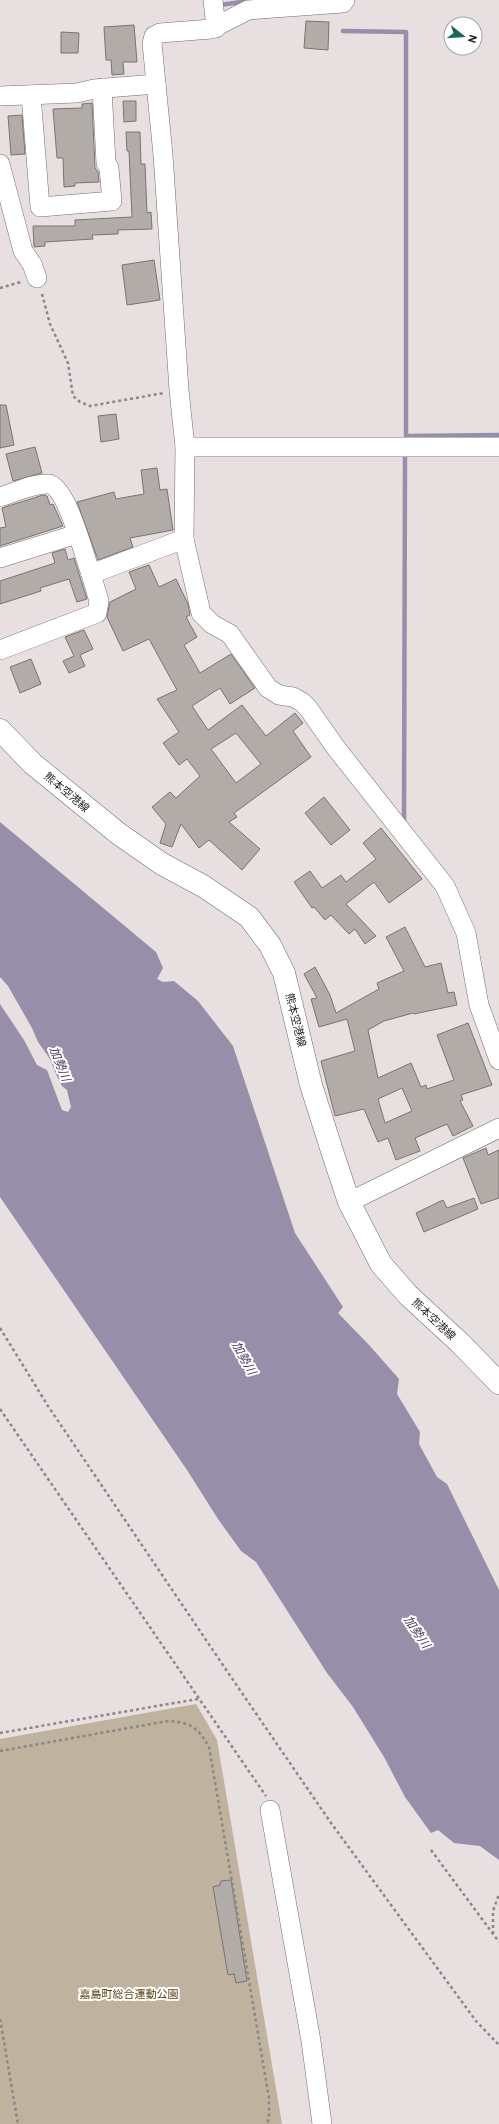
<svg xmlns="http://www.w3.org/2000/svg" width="499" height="2124" viewBox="0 0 499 2124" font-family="Overpass,'Noto Sans JP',sans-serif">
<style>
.green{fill:#bfb29e}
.water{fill:#978eaa}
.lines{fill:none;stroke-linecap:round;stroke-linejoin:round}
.stream{stroke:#978eaa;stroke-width:4.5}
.building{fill:#b2aca9;stroke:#7a7471;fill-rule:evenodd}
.minor-casing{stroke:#736c6d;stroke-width:20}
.major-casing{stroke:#736c6d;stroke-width:23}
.path{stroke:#8c8687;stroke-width:2.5;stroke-dasharray:3 3;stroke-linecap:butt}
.minor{stroke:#fff;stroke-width:19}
.major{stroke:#fff;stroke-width:22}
.labels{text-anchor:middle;stroke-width:4;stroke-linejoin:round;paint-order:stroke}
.street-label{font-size:11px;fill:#201d1e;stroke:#fff}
.park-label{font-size:11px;fill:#5b4211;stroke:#fff}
.water-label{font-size:12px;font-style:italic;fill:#44355e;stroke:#fff}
</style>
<rect width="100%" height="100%" fill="#e7dfe0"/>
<path class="green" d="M196 1704 217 1740 282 2124H0V1739Z"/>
<path class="water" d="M0 822 156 952 163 968 157 979 163 982 174 981 198 1001 233 1046 295 1233 343 1307 338 1313 370 1346 399 1379 397 1394 420 1432 419 1444 437 1477 447 1484 499 1590V1860L480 1846 454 1843 438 1830 431 1833 405 1797 384 1757 353 1707 327 1673 256 1562 241 1551 218 1519 187 1470 0 1197V1004L24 1040 37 1065 47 1070 62 1110 68 1112 71 1107 67 1090 62 1086 56 1074 50 1059 38 1042 32 1028 8 986 0 977Z"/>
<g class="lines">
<g class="stream">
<path d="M220 5 248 1"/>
<path d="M343 31 406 32V436L499 435"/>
<path d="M404 824 405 452"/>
</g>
</g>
<g class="building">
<path d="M306 21 329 22 328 50 304 48Z"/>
<path d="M134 25 137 62H123L124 74 112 75 111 60H106L104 27Z"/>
<path d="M61 32 79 33 78 53H61Z"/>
<path d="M123 101H136V121L124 122Z"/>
<path d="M92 103 95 168 98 172 99 182 75 183V186L64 187 63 158H57L53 109 82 108V104Z"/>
<path d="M22 115 25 154 11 155 8 116Z"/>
<path d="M126 132H140L141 164H145L147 213 151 212 152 229 118 230V234L92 235 93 239 45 242V246L34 247 33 226H75V220L132 217 129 151H127Z"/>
<path d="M154 260 160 300 127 305 122 265Z"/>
<path d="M0 405H6L14 445 0 448Z"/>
<path d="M116 414 119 439 101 442 98 416Z"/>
<path d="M35 447 42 473 13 481 6 454Z"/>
<path d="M157 468 160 490 167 489 173 530 130 538 133 547 98 560 77 502 114 492 116 499 144 494 141 470Z"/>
<path d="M43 495 47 496 50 505 53 504 63 526 0 546V528L6 527 2 508Z"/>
<path d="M65 549 68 560 74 558 87 599 77 602 69 579 40 588 41 591 0 604V581L55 563 52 553Z"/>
<path d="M149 565 159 587 176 579 188 604 190 615 186 617 197 637 184 645 200 673 231 654 255 688 230 704 220 688 192 706 208 730 242 705 266 736 295 713 303 723 293 731 311 757 234 813 237 817 229 822 260 849 242 870 209 840 199 848 181 824 172 847 160 843 166 824 152 807 170 792 176 798 200 776 187 759 179 765 163 743 179 732 157 699 177 690 149 639 123 651 107 617 110 602 136 589 129 572ZM236 733 261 764 236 783 211 749Z"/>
<path d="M84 630 93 649 80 655 85 666 69 673 63 661 74 656 65 637Z"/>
<path d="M31 659 41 684 20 693 10 667Z"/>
<path d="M324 797 350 830 331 845 305 813Z"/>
<path d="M381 828 422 879 389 903 374 882 346 904 376 936 365 944 355 929 349 934 331 915 325 920 314 907 312 908 294 882 310 871 322 888 341 875 346 882 376 859 363 843Z"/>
<path d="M405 927 425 967 441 963 448 993 454 992 457 1005 414 1014 413 1013 384 1021 368 1030 378 1078 411 1063 421 1087 426 1085 427 1089 454 1080 437 1035 468 1023 492 1085 461 1095 463 1100 460 1101 473 1126 453 1136 447 1124 415 1138 420 1151 396 1160 388 1138 378 1142 364 1109 335 1116 321 1061 355 1051 347 1019 319 1027 311 999 317 998 304 974 315 967 330 995 336 1013 379 989 377 983 404 971 386 937ZM402 1088 412 1111 385 1123 378 1099Z"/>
<path d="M486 1148 488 1155 499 1150V1198L481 1204 463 1158Z"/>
<path d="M474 1198 478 1209 424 1232 416 1213 443 1200 447 1208Z"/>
<path d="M231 1880 247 1981 236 1983 234 1974 228 1975 213 1887 220 1885 221 1881Z"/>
</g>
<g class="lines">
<defs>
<g id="minor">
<path d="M213 0 216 28"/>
<path d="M345 0 343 3 248 10 211 29 160 33 154 36 152 43 163 155 179 390 185 447 184 539 201 613 212 624 230 634 268 688 279 695 293 697 302 702 308 708 336 748 445 886 466 933 479 1005 499 1060"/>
<path d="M31 95 40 207 112 201 109 168 106 163 102 88"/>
<path d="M0 96 77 93 94 89 156 84"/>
<path d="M0 164 23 251 32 264 37 278"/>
<path d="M185 447H499"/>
<path d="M0 497C14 493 33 483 48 484 67 486 84 556 91 574"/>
<path d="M0 558 77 534"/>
<path d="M0 650 97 613 99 601 91 574 184 539"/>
<path d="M349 1202 499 1128"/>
<path d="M270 1810 311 2041 322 2124"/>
</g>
<path id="major" d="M0 730 33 764 119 834 162 864 203 886 249 917 270 945 284 973 311 1085 333 1154 349 1202 381 1264 408 1295 460 1343 499 1383"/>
</defs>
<use href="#minor" class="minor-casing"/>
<use href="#major" class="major-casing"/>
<g class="path">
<path d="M0 288 21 282"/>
<path d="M42 294 50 324 68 363 73 396 80 402 90 406 164 393"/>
<path d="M0 1328 48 1406 231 1677 331 1823 476 2021 499 2045"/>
<path d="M0 1409 266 1796"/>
<path d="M0 1733 198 1699"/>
<path d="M0 1751 168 1721C191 1722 198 1728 209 1747L269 2098V2118L267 2124"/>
<path d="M431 1850 499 1942"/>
<path d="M493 1934V1911L499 1894"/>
<path d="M0 2019 18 2124"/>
</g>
<use href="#minor" class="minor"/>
<use href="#major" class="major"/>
</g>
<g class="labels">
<g class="street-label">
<text transform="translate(67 792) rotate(40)" y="4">熊本空港線</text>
<text transform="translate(296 1020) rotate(76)" y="4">熊本空港線</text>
<text transform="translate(434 1319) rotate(43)" y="4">熊本空港線</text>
</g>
<g class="park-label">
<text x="129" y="1998">嘉島町総合運動公園</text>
</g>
<g class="water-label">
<text transform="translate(60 1064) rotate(68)" y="4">加勢川</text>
<text transform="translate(244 1358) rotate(61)" y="4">加勢川</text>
<text transform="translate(417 1632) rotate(56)" y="4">加勢川</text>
</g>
</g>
<g transform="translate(463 36) rotate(107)"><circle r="19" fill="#ffffff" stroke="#a6a5a5"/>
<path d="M0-3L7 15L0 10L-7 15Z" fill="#1c665e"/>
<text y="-6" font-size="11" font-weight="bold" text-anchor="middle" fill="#201d1e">N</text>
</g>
</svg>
